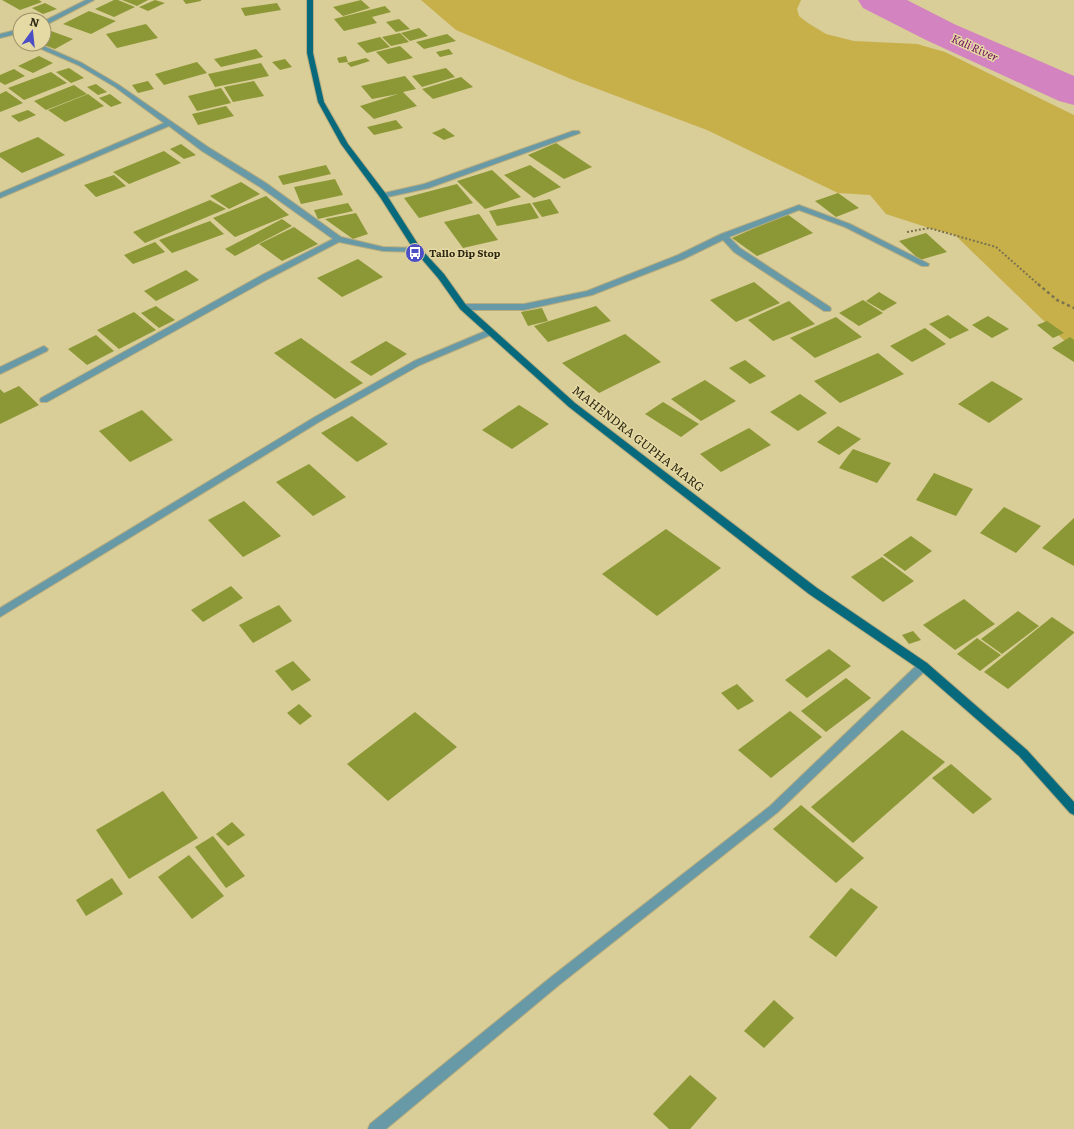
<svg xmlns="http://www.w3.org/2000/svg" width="1074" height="1129" viewBox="0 0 1074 1129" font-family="Literata,serif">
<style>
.green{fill:#c7b04a}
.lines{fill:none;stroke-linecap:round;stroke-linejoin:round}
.river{fill:#d383bf;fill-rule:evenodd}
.building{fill:#8b9835}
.minor-casing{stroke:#b7ac7d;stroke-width:2}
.major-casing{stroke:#b7ac7d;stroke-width:2}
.path-far1{stroke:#7b734f;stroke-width:2;stroke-dasharray:2 2;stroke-linecap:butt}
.path{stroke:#7b734f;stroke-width:2.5;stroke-dasharray:3 3;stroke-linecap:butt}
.minor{fill:#6899a6;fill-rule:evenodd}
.major{fill:#06697c;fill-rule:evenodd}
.labels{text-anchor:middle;stroke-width:3;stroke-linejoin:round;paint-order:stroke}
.far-poi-label{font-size:10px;font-weight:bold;fill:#2d2813;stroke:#e6daa4;text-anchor:start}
.far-water-label{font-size:11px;font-style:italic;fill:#6a065a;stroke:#e6daa4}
.street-label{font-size:12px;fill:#2d2813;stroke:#e6daa4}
</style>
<rect width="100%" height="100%" fill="#d9cd98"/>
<path class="green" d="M421 0H801L797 9 799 16 808 23 826 34 854 41 917 44 945 52 1074 115V350L955 235 929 228 886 214 870 195 838 193 707 130 571 79 456 30Z"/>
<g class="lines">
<path class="river" d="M858 0H907L954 24 1074 76V105L1059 101 926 40 863 8Z"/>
</g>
<g class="building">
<path d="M2 0H39L42 2 20 10Z"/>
<path d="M114 0H118L135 7 114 17 95 9Z"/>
<path d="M122 0H148L137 6Z"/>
<path d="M155 0 165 3 148 11 139 7Z"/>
<path d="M183 0H201V1L186 4Z"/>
<path d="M361 0 370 8 343 16 333 7Z"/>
<path d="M45 3 57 9 43 14 32 8Z"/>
<path d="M277 3 281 10 245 16 241 8Z"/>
<path d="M385 6 391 12 372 17 377 23 344 31 334 19Z"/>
<path d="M89 11 116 21 91 34 63 24Z"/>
<path d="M399 19 410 29 396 32 386 22Z"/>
<path d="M146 24 158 38 117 48 106 34Z"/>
<path d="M419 28 428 36 410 41 401 33Z"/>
<path d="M51 31 73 39 55 49 44 45V35Z"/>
<path d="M400 33 409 42 391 46 382 37Z"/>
<path d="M447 34 456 41 424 49 416 42Z"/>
<path d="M380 37 390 47 367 53 357 43Z"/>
<path d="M400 46 413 58 388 64 376 52Z"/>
<path d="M256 49 263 57 221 67 214 59Z"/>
<path d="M449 49 453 54 440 57 436 52Z"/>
<path d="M39 56 53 63 33 73 18 66Z"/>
<path d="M346 56 348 62 339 63 337 58Z"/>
<path d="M366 58 370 61 351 67 347 63Z"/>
<path d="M285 59 292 67 280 70 272 62Z"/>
<path d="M197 62 207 73 164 85 155 74Z"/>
<path d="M261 63 269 76 215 87 208 74Z"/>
<path d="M69 68 84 78 71 83 56 72Z"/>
<path d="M446 68 455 77 422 87 412 76Z"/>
<path d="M14 69 25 76 5 85 0 82V75Z"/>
<path d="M51 72 67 83 24 100 8 88Z"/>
<path d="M405 76 416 89 403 92 417 106 374 119 360 106 398 94 372 99 361 86Z"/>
<path d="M461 77 473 87 433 99 422 89Z"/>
<path d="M148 81 154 89 138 93 132 85Z"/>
<path d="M254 81 264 96 233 102 224 87Z"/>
<path d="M96 84 107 92 98 95 87 87Z"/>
<path d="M74 85 87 94 46 110 34 101Z"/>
<path d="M221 88 231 103 197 111 188 96Z"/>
<path d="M6 91 23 103 0 112V94Z"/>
<path d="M88 94 104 106 65 122 48 110Z"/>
<path d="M110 94 122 103 111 107 99 98Z"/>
<path d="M226 106 234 116 198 125 192 114Z"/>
<path d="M28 110 36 115 19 122 11 116Z"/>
<path d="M396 120 403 128 374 135 367 127Z"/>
<path d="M444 128 455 136 444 140 432 133Z"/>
<path d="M38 137 65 155 22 173 0 157V153Z"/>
<path d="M556 143 592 167 564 179 528 155Z"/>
<path d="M181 144 196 155 184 159 170 149Z"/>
<path d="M164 151 181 163 129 184 113 172Z"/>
<path d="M326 165 331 174 283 185 278 176Z"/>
<path d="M530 165 561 187 534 198 504 175Z"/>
<path d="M492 170 521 197 485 209 457 181Z"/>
<path d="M114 175 126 186 96 197 84 185Z"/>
<path d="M335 179 343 195 301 204 294 187Z"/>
<path d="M241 182 260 194 229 209 210 196Z"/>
<path d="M457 184 473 203 419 218 404 198Z"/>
<path d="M838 193 859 208 836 217 815 201Z"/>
<path d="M266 196 289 215 235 237 213 218Z"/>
<path d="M550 199 559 213 542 217 532 203Z"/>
<path d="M210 200 226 209 145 243 133 232Z"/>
<path d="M348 203 353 211 318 219 314 210Z"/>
<path d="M530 203 539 218 497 226 489 211Z"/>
<path d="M356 213 368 234 353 239 325 219Z"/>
<path d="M479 214 498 240 463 248 444 222Z"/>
<path d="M787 214 813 233 757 256 732 238Z"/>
<path d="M282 219 292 226 235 256 225 249Z"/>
<path d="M210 221 224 234 172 253 159 240Z"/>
<path d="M294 227 318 244 282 261 259 244Z"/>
<path d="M926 233 947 252 920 260 899 241Z"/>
<path d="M155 242 165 252 133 264 124 255Z"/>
<path d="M358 259 383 277 342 297 317 278Z"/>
<path d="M186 270 199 280 156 301 144 291Z"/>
<path d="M754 282 780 303 736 322 710 300Z"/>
<path d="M879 292 897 303 883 311 866 301Z"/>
<path d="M863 300 883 313 859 326 839 313Z"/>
<path d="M789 301 815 324 773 341 748 320Z"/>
<path d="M156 306 175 320 159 328 141 313Z"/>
<path d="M596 306 611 321 548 342 534 326Z"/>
<path d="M542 308 548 321 528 326 521 312Z"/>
<path d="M134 312 156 330 119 349 97 330Z"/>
<path d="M948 315 969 330 950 339 929 324Z"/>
<path d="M988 316 1009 329 992 338 972 325Z"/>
<path d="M836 317 862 337 815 358 790 338Z"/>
<path d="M1047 321 1064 333 1053 338 1037 325Z"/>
<path d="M925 328 946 344 912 362 890 346Z"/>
<path d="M625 334 661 362 599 393 562 363Z"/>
<path d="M96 335 114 351 87 365 68 349Z"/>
<path d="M1070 337 1074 340V362L1052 348Z"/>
<path d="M301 338 363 383 335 399 274 353Z"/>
<path d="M386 341 407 354 371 376 350 362Z"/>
<path d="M878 353 904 374 840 403 814 381Z"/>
<path d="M745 360 766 376 750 384 729 368Z"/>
<path d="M705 380 736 401 701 421 671 399Z"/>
<path d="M992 381 1023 399 989 423 958 404Z"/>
<path d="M19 386 39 405 0 424V389L4 393Z"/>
<path d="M800 394 827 413 798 431 770 412Z"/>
<path d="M663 402 699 424 681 437 645 414Z"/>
<path d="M519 405 549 424 512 449 482 430Z"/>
<path d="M142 410 173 440 130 462 99 431Z"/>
<path d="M352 416 388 444 357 462 321 433Z"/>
<path d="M838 426 861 439 839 455 817 442Z"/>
<path d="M749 428 771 445 721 472 700 454Z"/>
<path d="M853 449 891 463 877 483 839 468Z"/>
<path d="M309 464 346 497 313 516 276 482Z"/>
<path d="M934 473 973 489 956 516 916 500Z"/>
<path d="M244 501 281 536 243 557 208 520Z"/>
<path d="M1004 507 1041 526 1016 553 980 533Z"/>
<path d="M1074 518V566L1042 548Z"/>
<path d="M666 529 721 568 657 616 602 574Z"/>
<path d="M911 536 932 551 905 571 883 555Z"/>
<path d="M882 557 914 581 883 602 851 577Z"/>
<path d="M231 586 243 598 203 622 191 610Z"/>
<path d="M964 599 995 624 955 650 923 625Z"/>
<path d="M279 605 292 621 253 643 239 625Z"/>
<path d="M1018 611 1039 626 1002 654 981 639Z"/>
<path d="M1052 617 1074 632V633L1008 689 984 672Z"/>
<path d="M913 631 921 640 909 644 902 635Z"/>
<path d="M977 638 1001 655 980 671 957 654Z"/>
<path d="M829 649 851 666 807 698 785 680Z"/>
<path d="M293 661 311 680 292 691 275 671Z"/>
<path d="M846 678 871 698 826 732 801 711Z"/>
<path d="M737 684 754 701 738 710 721 693Z"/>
<path d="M299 704 312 716 300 725 287 713Z"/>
<path d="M790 711 822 737 771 778 738 750Z"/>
<path d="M415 712 457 747 388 801 347 764Z"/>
<path d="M902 730 945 762 853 843 811 807Z"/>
<path d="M951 764 992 799 973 814 932 778Z"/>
<path d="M163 791 198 838 129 879 96 830Z"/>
<path d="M801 805 864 858 836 883 773 829Z"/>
<path d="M232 822 245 835 228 846 216 834Z"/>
<path d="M213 836 245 876 226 888 195 847Z"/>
<path d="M189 855 224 896 192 919 158 877Z"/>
<path d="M112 878 123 894 86 916 76 900Z"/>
<path d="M851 888 878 907 836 957 809 937Z"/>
<path d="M774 1000 794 1018 764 1048 744 1031Z"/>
<path d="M690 1075 717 1098 690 1129H669L653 1114Z"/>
</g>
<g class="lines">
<defs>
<g id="minor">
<path d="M86 0H94L44 26V21Z"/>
<path d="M20 29V33L0 38V34Z"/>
<path d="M30 44H39L82 63 119 85 208 147 266 183 341 237 383 247 418 248 422 250 418 252 383 251 339 242 268 279 47 402H41L40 400 41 398 262 275 333 239 260 187 202 151 169 126 0 198V193L164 123 115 87 78 65Z"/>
<path d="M573 131H579L580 133 429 188 383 198 379 196 380 194 424 184Z"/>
<path d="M799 205 850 224 929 264 928 266H922L845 227 799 210 729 237 740 248 830 307 831 309 830 311H824L734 252 723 240 684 259 592 295 524 310H463L459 307 463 304H524L587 291 678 255 721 234Z"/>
<path d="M490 329 494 332 493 334 420 365 319 422 0 617V608L313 418 414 361Z"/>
<path d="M44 346 48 349 47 351 0 374V367Z"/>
<path d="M923 662 927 663 928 666 927 669 778 812 559 985 386 1129H368L370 1124 551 977 770 806 919 663Z"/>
</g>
<path id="major" d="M307 0H313V53L324 102 348 144 386 194 421 249 444 274 466 305 575 403 817 588 927 663 1027 750 1074 802V815L1070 813 1019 756 919 669 809 594 569 407 460 309 438 278 414 250 380 197 341 144 318 102 307 53Z"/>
</defs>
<use href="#minor" class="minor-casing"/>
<use href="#major" class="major-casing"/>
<path class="path-far1" d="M907 232 929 228 996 247 1039 285"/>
<path class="path" d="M1038 284 1057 300 1074 308"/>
<use href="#minor" class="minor"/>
<use href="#major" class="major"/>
</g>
<defs>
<symbol id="bus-disc" viewBox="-11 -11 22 22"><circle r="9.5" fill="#4b4ec4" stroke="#e6daa4"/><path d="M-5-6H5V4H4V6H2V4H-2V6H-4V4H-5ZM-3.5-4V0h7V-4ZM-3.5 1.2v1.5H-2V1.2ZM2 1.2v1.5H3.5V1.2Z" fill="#fff"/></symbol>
</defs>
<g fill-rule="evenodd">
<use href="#bus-disc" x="404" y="242" width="22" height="22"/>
</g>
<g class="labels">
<g class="far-poi-label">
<text x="429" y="257">Tallo Dip Stop</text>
</g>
<g class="far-water-label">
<text transform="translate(975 48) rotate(24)" y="4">Kali River</text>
</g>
<g class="street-label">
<text transform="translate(638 439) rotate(38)" y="4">MAHENDRA GUPHA MARG</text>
</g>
</g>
<g transform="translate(32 32) rotate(15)"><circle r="19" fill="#e6daa4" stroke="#9c936a"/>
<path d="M0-3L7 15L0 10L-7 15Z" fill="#4b4ec4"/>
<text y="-6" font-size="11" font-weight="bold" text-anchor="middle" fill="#2d2813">N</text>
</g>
</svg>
